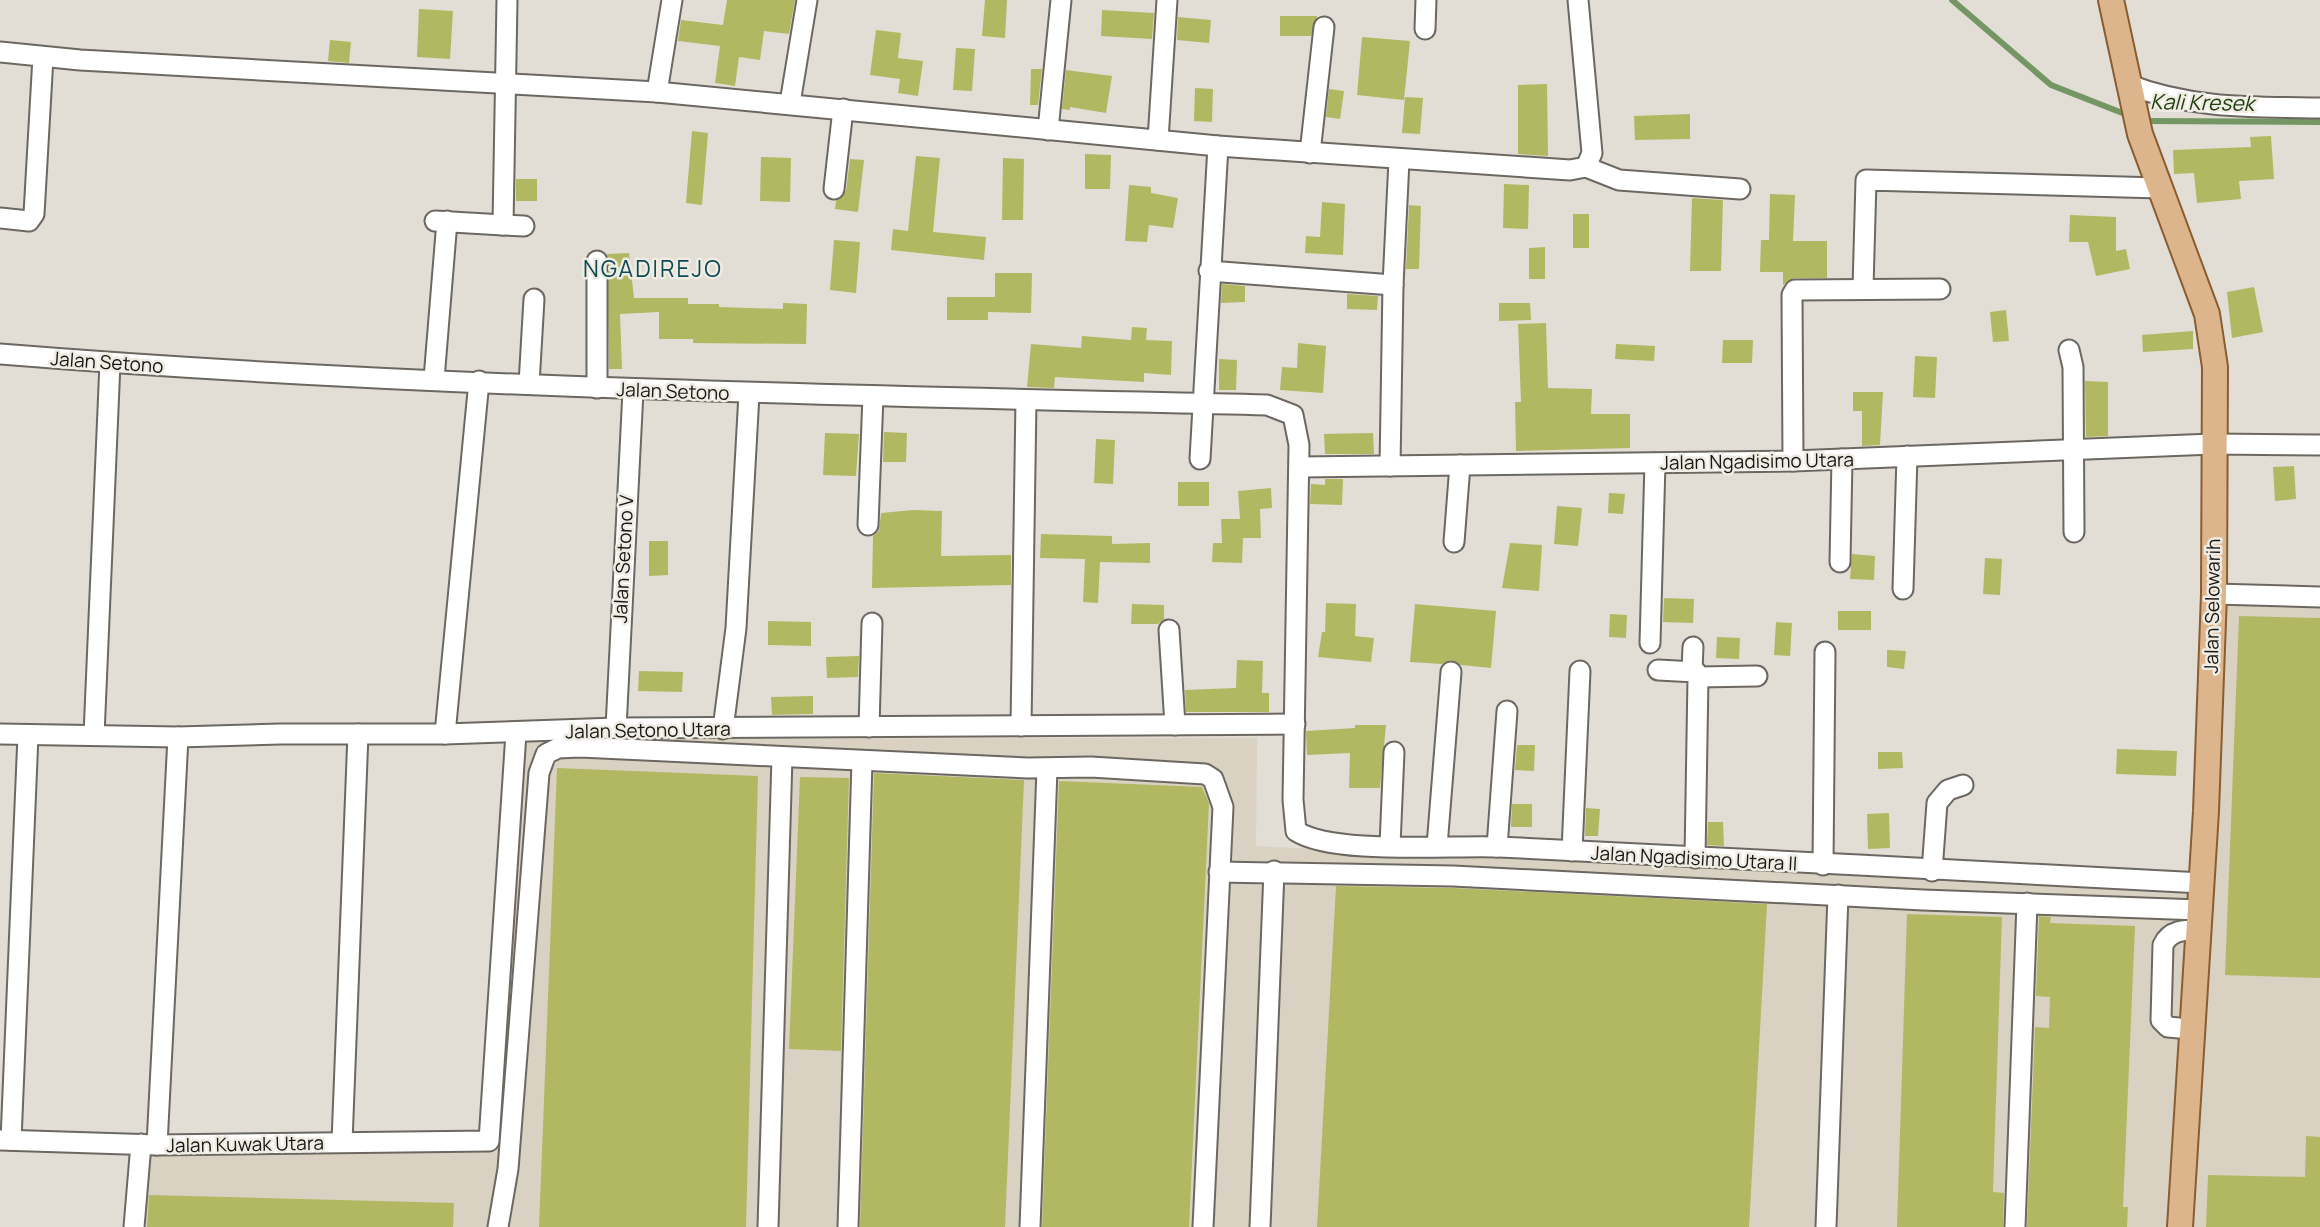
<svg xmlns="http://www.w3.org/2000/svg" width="2320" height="1227" viewBox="0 0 2320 1227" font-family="Manrope,sans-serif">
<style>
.built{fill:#d9d2c3}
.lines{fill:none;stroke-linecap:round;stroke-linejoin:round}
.stream{stroke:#739663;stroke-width:6}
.building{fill:#b2b861}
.minor-casing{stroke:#6c6861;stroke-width:23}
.major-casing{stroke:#8a5d31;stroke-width:28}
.minor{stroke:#fff;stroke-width:19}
.major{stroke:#ddb58d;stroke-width:24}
.labels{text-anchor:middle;stroke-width:5;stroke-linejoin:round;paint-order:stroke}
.street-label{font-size:19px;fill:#181714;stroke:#efece3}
.water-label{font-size:21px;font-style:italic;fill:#1d3d0c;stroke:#efece3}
.quarter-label{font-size:23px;letter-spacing:2px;fill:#0e4a54;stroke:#efece3}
</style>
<rect width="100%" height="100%" fill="#e2ded6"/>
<path class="built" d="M2214 592 2320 596V1227H142L147 1154 497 1148 526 739 1257 738 1256 846 2208 893Z"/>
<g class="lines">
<g class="stream">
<path d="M1952 0 2051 85 2130 116"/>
<path d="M2144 121 2320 122"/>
</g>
</g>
<g class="building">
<path d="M727 0H795L789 34 764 31 760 60 739 57 735 86 715 83 720 46 678 41 681 20 723 25Z"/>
<path d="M985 0H1007L1005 38 982 36Z"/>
<path d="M419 9 453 11 450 59 417 57Z"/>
<path d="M1102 10 1154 13 1152 39 1101 36Z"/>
<path d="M1280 16H1317V17L1311 36H1280Z"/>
<path d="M1178 17 1211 20 1209 43 1177 40Z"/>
<path d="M876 30 901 33 898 58 923 61 918 96 898 93 900 79 870 75Z"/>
<path d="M1362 37 1410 41 1404 100 1357 95Z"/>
<path d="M330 40 351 42 349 63 328 61Z"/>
<path d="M956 48 975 49 972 91 953 90Z"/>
<path d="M1031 69H1042L1038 105H1030Z"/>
<path d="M1066 70 1112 76 1106 113 1070 107V110L1062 109Z"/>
<path d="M1547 84 1548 156 1518 154V85Z"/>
<path d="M1195 88 1213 89 1212 122 1194 121Z"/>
<path d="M1329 89 1344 91 1340 119 1326 117Z"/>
<path d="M1405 97 1423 98 1420 134 1402 133Z"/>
<path d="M1690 114V139L1635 140 1634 116Z"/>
<path d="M692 131 708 133 702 205 686 203Z"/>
<path d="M2271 136 2274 179 2239 181 2241 199 2197 203 2194 173 2174 174 2173 150 2251 147 2250 137Z"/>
<path d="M1085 154 1111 155 1110 189H1085Z"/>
<path d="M916 156 940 158 933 232 986 237 984 260 891 250 893 229 908 231Z"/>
<path d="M761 157 791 158 790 202 760 201Z"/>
<path d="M1003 158 1024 159 1023 220H1002Z"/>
<path d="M850 159 864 160 858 212 835 209 836 201 846 191Z"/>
<rect x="516" y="179" width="21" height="22"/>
<path d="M1504 184 1529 185 1528 229 1503 228Z"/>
<path d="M1129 185 1151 187V193L1178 198 1173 228 1149 225 1147 242 1125 241Z"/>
<path d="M1770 194 1795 195 1793 241H1827V278H1794L1783 285V272H1760L1761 240H1769Z"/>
<path d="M1692 198 1723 200 1721 271H1690Z"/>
<path d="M1322 202 1345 204 1343 255 1305 253 1306 236 1320 237Z"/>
<path d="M1409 205 1421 206 1419 269H1406Z"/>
<rect x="1573" y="214" width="16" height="34"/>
<path d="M2070 215 2116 217V251L2126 249 2130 269 2096 276 2088 242H2069Z"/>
<path d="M834 240 860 242 856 293 830 290Z"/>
<path d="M1545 247V279H1529V248Z"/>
<path d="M629 253 634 298H688V304H719V307L783 309V303L807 304 806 344 693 343V339H659V312L620 314 622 369H609L607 254Z"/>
<path d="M995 273H1032L1031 313 988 312V320H947V297H995Z"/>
<path d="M1222 284 1245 286V302L1221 303Z"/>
<path d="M2254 287 2263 332 2232 338 2227 292Z"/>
<path d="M1347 294 1378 296 1377 310 1347 309Z"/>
<path d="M1499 303H1530L1531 320 1499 321Z"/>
<path d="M2006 310 2009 341 1993 342 1990 312Z"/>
<path d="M1546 323 1548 388 1592 389 1591 414H1630V448L1516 451 1515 402H1521L1518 324Z"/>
<path d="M1132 327 1147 328 1146 340 1172 341 1171 375 1144 373V382L1055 377 1054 388 1027 387 1031 344 1081 348 1082 336 1131 340Z"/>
<path d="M2193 331V349L2143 352 2142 335Z"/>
<path d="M1723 340H1753L1752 363H1722Z"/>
<path d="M1298 343 1326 346 1323 393 1280 390 1282 367 1297 368Z"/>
<path d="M1616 344 1655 346 1654 361 1615 359Z"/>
<path d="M1915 356 1937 357 1935 398 1913 397Z"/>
<path d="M1219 359 1237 360 1236 390H1219Z"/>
<path d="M2085 381 2108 382V436L2086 437Z"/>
<path d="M1853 392H1883L1880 445 1862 446V411H1853Z"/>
<path d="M884 432 907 433 906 462H883Z"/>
<path d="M825 433 859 434 856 476 823 475Z"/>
<path d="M1373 433 1374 454H1325L1324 434Z"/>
<path d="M1096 439 1115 440 1113 484 1094 483Z"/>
<path d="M2294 466 2296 499 2275 501 2273 467Z"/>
<path d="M1325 479H1343L1342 505 1310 504 1311 484 1325 485Z"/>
<rect x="1178" y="482" width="31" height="24"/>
<path d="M1271 488 1272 508 1260 509 1261 538H1243L1242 563 1212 562 1213 543H1222L1221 519H1240L1238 491Z"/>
<path d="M1609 493 1625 494 1623 514 1608 513Z"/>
<path d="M1557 506 1582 508 1578 546 1554 544Z"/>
<path d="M913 510 942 511 941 556 1011 555V585L872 588 873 536 879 531 881 513Z"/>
<path d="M1041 534 1112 536V544L1150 543V563L1100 562 1098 603 1083 602 1085 559 1040 558Z"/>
<path d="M649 541H668V575L649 576Z"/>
<path d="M1510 543 1542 545 1539 591 1502 588Z"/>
<path d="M1852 554 1875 556 1874 580 1850 579Z"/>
<path d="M1985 558 2002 559 2000 595 1983 594Z"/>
<path d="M1664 598 1694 599 1693 623 1663 622Z"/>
<path d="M1326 603 1356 604 1355 636 1374 638 1371 662 1318 657 1322 632H1325Z"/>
<path d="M1132 604 1164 605V619L1158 624H1131Z"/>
<path d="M1415 604 1496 611 1491 668 1461 665 1451 660 1442 664 1410 662Z"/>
<rect x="1838" y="611" width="33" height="19"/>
<path d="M1610 614 1627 615 1626 638 1609 637Z"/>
<path d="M2239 616 2320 618V978L2225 975Z"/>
<path d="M768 621 811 622V646L768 645Z"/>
<path d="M1776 622 1792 623 1790 656 1774 655Z"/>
<path d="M1717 637 1740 638 1739 659 1716 658Z"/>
<path d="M1887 650 1906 651 1904 669 1887 667Z"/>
<path d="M859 656 858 677 827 678 826 657Z"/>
<path d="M1237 660 1263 661 1262 693H1269V712H1186L1185 690 1236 688Z"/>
<path d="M639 671 683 672 682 692 638 691Z"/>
<path d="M813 696V714L772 715 771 697Z"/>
<path d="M1355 725H1386L1380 788H1349L1350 753 1307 755 1306 731 1355 728Z"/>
<path d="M1517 745H1535L1534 771 1515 770Z"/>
<path d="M2117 749 2177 751 2176 776 2116 774Z"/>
<path d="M1878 752H1902L1903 768 1878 769Z"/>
<path d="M557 768 758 776 746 1227H539Z"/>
<path d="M874 773 1024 780 1005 1227H860Z"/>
<path d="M800 777 849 778 841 1051 789 1049Z"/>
<path d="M1059 781 1202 787 1209 803 1189 1227H1042Z"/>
<path d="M1512 804H1532V827H1511Z"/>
<path d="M1586 808 1600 809 1598 836H1585Z"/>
<path d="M1889 813 1890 848 1868 849 1867 814Z"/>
<path d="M1708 822H1723L1724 846 1707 845Z"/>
<path d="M1336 886 1453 888 1767 904 1749 1227H1317Z"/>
<path d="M1907 914 2002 917 1993 1192 2004 1193 2003 1227H1897Z"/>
<path d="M2039 916 2051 917 2050 923 2135 926 2123 1207H2128L2127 1227H2027L2035 1027 2049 1028 2050 997 2036 996Z"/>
<path d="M2306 1136 2320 1137V1227H2206L2208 1175 2305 1177Z"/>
<path d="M149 1195 454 1203 453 1227H147Z"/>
</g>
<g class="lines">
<defs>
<g id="minor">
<path d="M1425 29 1426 0"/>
<path d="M0 52 80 60 657 92 1218 146 1570 170 1586 167 1592 153 1578 0"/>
<path d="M2127 84C2190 109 2254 107 2320 108"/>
<path d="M657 92 672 0"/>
<path d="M790 103 807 0"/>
<path d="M1048 130 1061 0"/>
<path d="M1158 140 1167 0"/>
<path d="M1310 153 1324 27"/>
<path d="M1586 167 1619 180 1740 189"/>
<path d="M834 189 843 109"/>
<path d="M0 218 29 221 34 214 43 57"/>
<path d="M435 221 503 225 507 0"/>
<path d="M503 225 524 226"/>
<path d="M597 261V388"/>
<path d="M1209 271 1393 285"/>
<path d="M1863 288 1866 180 2160 188"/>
<path d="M2069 350 2073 367 2074 532"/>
<path d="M0 354C422 388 844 395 1267 405L1293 415 1299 445 1293 800 1296 831C1333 855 1449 845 1499 847 1733 858 1968 871 2202 883"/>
<path d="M434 379 447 221"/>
<path d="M529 384 534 299"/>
<path d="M1200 459 1218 146"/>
<path d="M1793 461 1792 295 1795 290 1940 289"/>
<path d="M1390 466 1393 285 1399 160"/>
<path d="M1300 467 1793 461 2213 444 2320 445"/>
<path d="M868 525 873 396"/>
<path d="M1454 542 1460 465"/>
<path d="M1840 562 1842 459"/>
<path d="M1903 589 1907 456"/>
<path d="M2214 594 2320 597"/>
<path d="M1169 630 1175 725"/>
<path d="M1650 643 1655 463"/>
<path d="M1658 670 1696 672 1698 677 1695 858"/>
<path d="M1692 670 1693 647"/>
<path d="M1698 677 1757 676"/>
<path d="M1021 726 1026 400"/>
<path d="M869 727 872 623"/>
<path d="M616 728 633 391"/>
<path d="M723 729 736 628 749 394"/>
<path d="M0 734 178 737 280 734H445L616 728 1295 724"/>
<path d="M445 734 479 381"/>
<path d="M94 735 110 363"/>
<path d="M1390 845 1394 752"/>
<path d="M1437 846 1451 672"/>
<path d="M1497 847 1507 711"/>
<path d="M1572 851 1580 671"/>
<path d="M1823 865 1825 652"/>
<path d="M1932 871 1937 803 1948 790 1963 785"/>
<path d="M1219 872 1453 876 1923 900 2200 910"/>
<path d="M2179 1028 2168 1027 2161 1020 2163 945C2170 930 2184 930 2199 930"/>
<path d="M0 1140 157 1145 489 1141 516 733"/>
<path d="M11 1140 28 735"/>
<path d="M342 1142 358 734"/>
<path d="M157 1145 178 737"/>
<path d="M134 1227 141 1144"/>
<path d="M498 1227 508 1169 539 773 546 754 558 748 580 747 1028 768 1091 767 1205 774 1213 779 1223 807 1203 1227"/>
<path d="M768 1227 782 757"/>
<path d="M848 1227 862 761"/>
<path d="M1030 1227 1047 769"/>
<path d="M1260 1227 1274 871"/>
<path d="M1826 1227 1838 895"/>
<path d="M2015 1227 2027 903"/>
</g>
<path id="major" d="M2111 0 2140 134 2207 314 2215 367 2214 594 2206 811 2180 1227"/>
</defs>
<use href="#minor" class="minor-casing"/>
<use href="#major" class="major-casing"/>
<use href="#minor" class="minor"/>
<use href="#major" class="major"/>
</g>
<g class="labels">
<g class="street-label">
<text transform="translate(107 362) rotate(4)" y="7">Jalan Setono</text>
<text transform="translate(673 391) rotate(2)" y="7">Jalan Setono</text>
<text transform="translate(1757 461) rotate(-1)" y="7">Jalan Ngadisimo Utara</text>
<text transform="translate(623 559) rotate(-87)" y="7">Jalan Setono V</text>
<text transform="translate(2212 606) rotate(-89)" y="7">Jalan Selowarih</text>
<text transform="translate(648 730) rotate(-1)" y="7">Jalan Setono Utara</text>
<text transform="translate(1694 858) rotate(3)" y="7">Jalan Ngadisimo Utara II</text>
<text transform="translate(245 1144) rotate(-1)" y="7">Jalan Kuwak Utara</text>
</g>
<g class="water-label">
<text transform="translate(2202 103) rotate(1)" y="7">Kali Kresek</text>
</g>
<g class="quarter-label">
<text x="653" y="277">NGADIREJO</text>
</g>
</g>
</svg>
